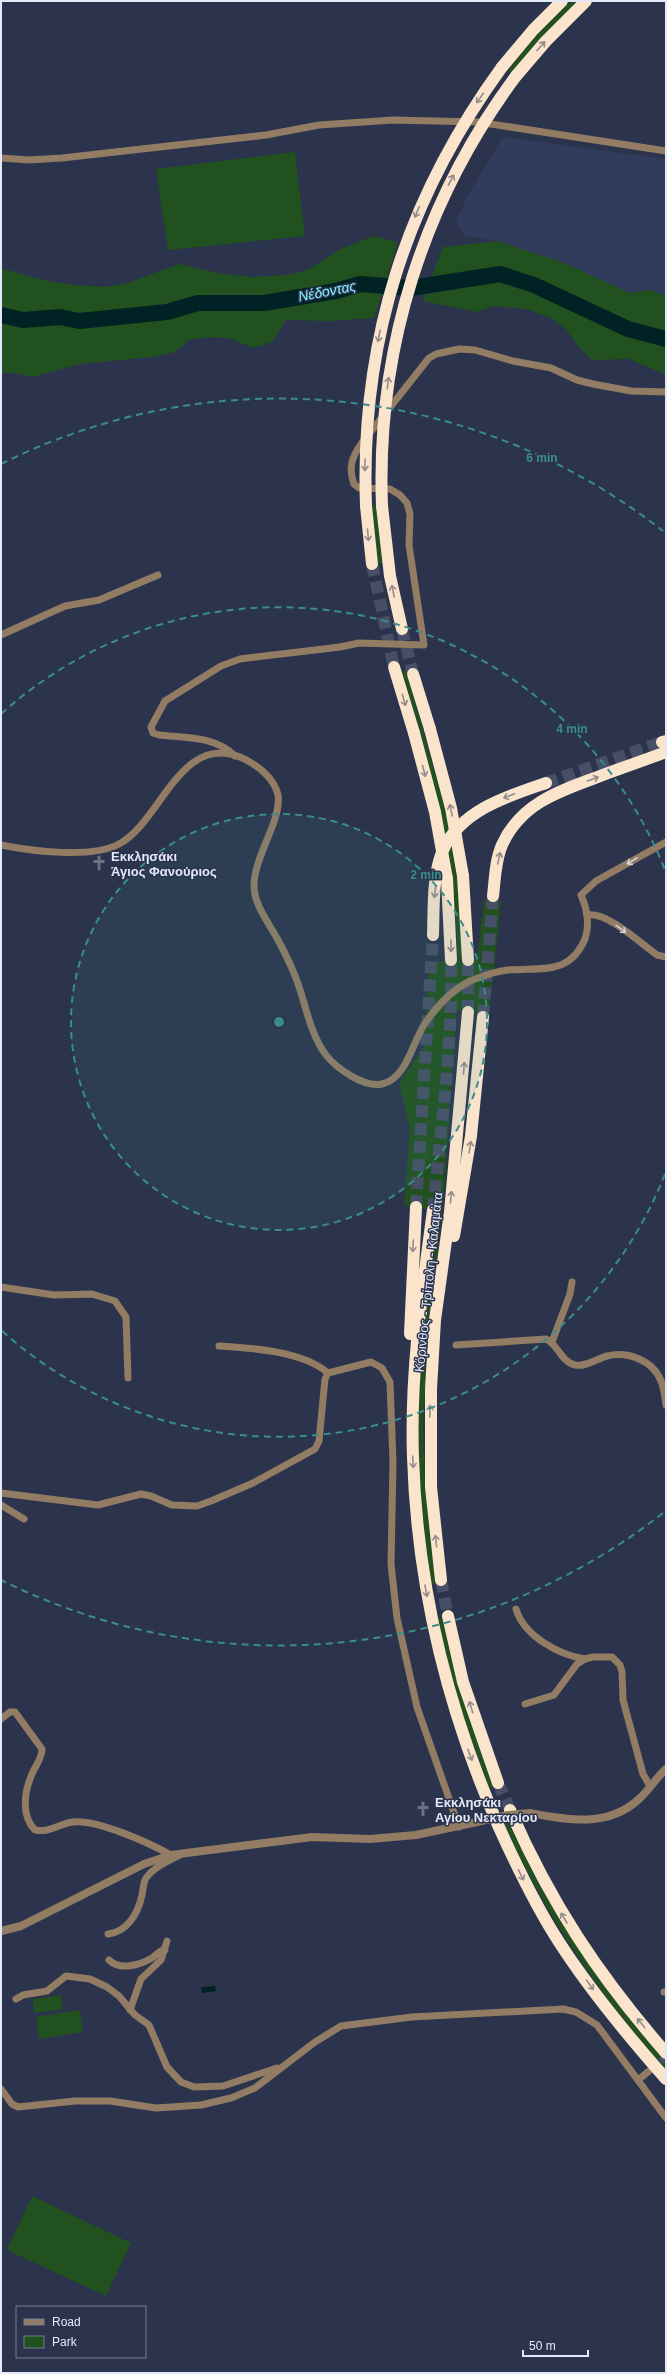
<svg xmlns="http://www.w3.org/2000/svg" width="667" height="2374" viewBox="0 0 667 2374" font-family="Helvetica,sans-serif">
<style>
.built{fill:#313b5b}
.green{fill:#21511e}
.water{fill:#002224}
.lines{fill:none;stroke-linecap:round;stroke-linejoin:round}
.river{stroke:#002224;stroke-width:16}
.minor-tunnel{stroke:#474f67;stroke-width:7;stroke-dasharray:7 3.5;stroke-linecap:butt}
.motorway-tunnel{stroke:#474f67;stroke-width:12;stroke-dasharray:12 6;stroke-linecap:butt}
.minor{stroke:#927c63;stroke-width:7}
.tertiary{stroke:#927c63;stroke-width:8}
.motorway{stroke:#fbe4cc;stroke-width:12}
.tertiary-bridge{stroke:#927c63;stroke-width:8}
.motorway-bridge{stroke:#fbe4cc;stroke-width:12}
.oneway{stroke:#948c8c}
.oneway2{stroke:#d3d3db}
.ring{fill:none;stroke:#398d8a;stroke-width:2;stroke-dasharray:7 5}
.labels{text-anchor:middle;stroke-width:3;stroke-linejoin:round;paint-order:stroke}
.poi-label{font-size:13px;font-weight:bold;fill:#e3e9f9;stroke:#2c344d;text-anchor:start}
.street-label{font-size:13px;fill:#e3e9f9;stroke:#2c344d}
.water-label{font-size:14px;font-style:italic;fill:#81f2fb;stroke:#2c344d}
.centre{fill:#398d8a;stroke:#2c344d;stroke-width:2}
.ring-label{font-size:12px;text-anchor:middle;font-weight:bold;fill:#398d8a;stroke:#2c344d;stroke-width:3;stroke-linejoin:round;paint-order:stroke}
</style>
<rect width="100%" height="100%" fill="#2c344d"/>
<path class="built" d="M503 137 666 159V296L650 290 630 293 563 263 498 241 465 236 456 222 467 197Z"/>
<g class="green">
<path d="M571 1H577L542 36 511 73 508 70 538 34Z"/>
<path d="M295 152 305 236 168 250 156 169Z"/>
<path d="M373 236 398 242 374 318 329 321 286 320 272 342 252 348 233 339 212 337 189 340 175 352 153 357 80 364 32 377 14 373H1V268L42 280 73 285 103 287 125 284 179 264 223 274 254 277 286 275 307 270 341 249Z"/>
<path d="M498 241 564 263 630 293 650 290 666 296V375L629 359 592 360 578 346 565 328 551 318 526 309 492 306 478 312 423 301 443 247Z"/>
<path d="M376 505 382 563H378L372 506Z"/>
<path d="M406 670 445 809 458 886 462 959H458C456 859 430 766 402 671Z"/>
<path d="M484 900 501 902 489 1015 456 1010 443 1210 429 1318 423 1422 425 1487 436 1583 431 1584C426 1541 420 1499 419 1456 417 1374 428 1292 439 1210L404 1206 410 1128 399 1083 424 1047 429 962 477 960Z"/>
<path d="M442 1618 458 1684 493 1787 489 1788 453 1686 437 1619Z"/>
<path d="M504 1812C546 1908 598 1984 666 2062V2070C595 1989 543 1912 500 1814Z"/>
<path d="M61 1995 63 2009 34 2013 33 1999Z"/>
<path d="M80 2010 83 2032 39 2039 36 2017Z"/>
<path d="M32 2196 131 2243 106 2296 7 2250Z"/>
</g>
<path class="water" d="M215 1986 216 1991 202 1993 201 1987Z"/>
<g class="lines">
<path class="river" d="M1 315 23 320 60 317 79 321 167 312 198 303H264L336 291 360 284 411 288 500 274 534 285 628 329 666 339"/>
<path class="minor-tunnel" d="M652 2068 666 2057"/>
<g class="motorway-tunnel">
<path d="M372 564 394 667"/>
<path d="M402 629 413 674"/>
<path d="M546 783 662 742"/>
<path d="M468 1012V960"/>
<path d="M483 1017 493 896"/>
<path d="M416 1207 433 935"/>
<path d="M433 1210C441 1127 453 1044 451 960"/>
<path d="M441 1580 448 1616"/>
<path d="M498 1783 510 1810"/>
</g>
<g class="minor">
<path d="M1 158 29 160 62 158 266 135 319 125 393 120 478 122 666 151"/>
<path d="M1 635 65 606 99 600 158 575"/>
<path d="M235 756C215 736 186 738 159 735L153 733 151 727 165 701 221 666 240 659 340 647 359 643 424 645 409 545 410 514 407 503 400 495 390 489 359 488 354 484C348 468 352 457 361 444L429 358 436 354 459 349 475 350 513 361 551 368 577 380 593 384 631 391 666 392"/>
<path d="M1 845C31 851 91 859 119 844 160 823 180 733 240 757 256 764 274 777 278 795 282 820 254 856 254 886 254 905 269 923 278 940 285 953 292 967 297 981 306 1005 310 1034 326 1055 336 1068 364 1088 382 1084 406 1079 412 1044 424 1025 436 1007 450 991 470 981 483 976 495 971 508 970 541 967 569 976 585 939 590 925 587 908 581 895L596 881 666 842"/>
<path d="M587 915C607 911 640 943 657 955L666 957"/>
<path d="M1 1287 54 1295 92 1294 115 1301 126 1317 128 1378"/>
<path d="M552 1342 570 1294 572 1282"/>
<path d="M456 1345 546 1339C558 1344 561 1362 575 1365 586 1367 596 1359 607 1356 627 1351 653 1360 661 1381 664 1388 665 1397 666 1405"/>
<path d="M219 1346C251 1348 303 1351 328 1373"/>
<path d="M1 1493 98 1505 141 1494 151 1496 172 1505 197 1506 211 1501 253 1483 315 1449 319 1441 325 1379 328 1373 371 1362 382 1368 390 1382 393 1462 391 1564 397 1618 417 1707 459 1827"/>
<path d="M1 1505 24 1519"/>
<path d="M516 1609C524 1636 559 1655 585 1659"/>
<path d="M525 1704 554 1695 577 1664 585 1659 593 1657H612L620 1665 622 1672 623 1700 643 1774 650 1786"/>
<path d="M1 1719 10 1712H15L42 1749C42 1759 35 1766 32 1774 24 1792 21 1816 35 1830 50 1833 58 1824 73 1822 97 1819 149 1843 171 1855"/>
<path d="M108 1934C127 1932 138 1914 142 1895 143 1891 143 1885 145 1880 151 1868 169 1861 180 1855"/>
<path d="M109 1960C120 1971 140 1965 152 1958 157 1955 159 1950 165 1950"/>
<path d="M664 1992H666"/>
<path d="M16 1999 23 1995 47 1991 66 1976 90 1979 107 1987 119 1996 135 2015 149 2025 167 2067 181 2082 194 2087 223 2086 277 2068"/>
<path d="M130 2010 141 1979 161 1960 167 1941"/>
<path d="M638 2080 649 2071"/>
<path d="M1 2089 12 2104 18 2107 75 2101H110L156 2108 201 2105 231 2098 255 2088 315 2042 341 2026 412 2017 563 2009 576 2012 597 2025 666 2118"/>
</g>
<g class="tertiary">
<path d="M530 1813C568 1820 608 1828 639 1799 649 1790 656 1778 666 1769"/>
<path d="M1 1931 21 1926 144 1864 171 1855 312 1837 370 1839 416 1835 477 1822"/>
</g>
<g class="motorway">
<path d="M502 67 533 30 562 1"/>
<path d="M516 76 546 41 586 1"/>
<path d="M366 506 372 564"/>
<path d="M382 506 390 576 402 629"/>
<path d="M394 667 414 733"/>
<path d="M413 674 430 729"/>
<path d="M662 742 666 741"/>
<path d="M463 876 468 960"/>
<path d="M447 879 451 960"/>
<path d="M493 896C495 880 495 861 502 845 520 805 556 792 595 778 618 769 642 761 666 752"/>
<path d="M433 935C434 908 432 875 443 850 461 810 508 796 546 783"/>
<path d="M433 1210C422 1292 410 1374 413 1457 417 1586 447 1708 498 1825 516 1865 535 1905 559 1942 590 1990 628 2036 666 2079"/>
<path d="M454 1236 471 1136 483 1017"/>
<path d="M410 1334 416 1207"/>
<path d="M441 1580 431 1487V1389L435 1320 450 1212 468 1012"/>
<path d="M448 1616 463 1682 498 1783"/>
<path d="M510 1810C551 1904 599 1976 666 2053"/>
</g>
<path class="tertiary-bridge" d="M477 1822 508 1815 530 1813"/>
<g class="motorway-bridge">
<path d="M366 506C360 342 406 199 502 67"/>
<path d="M382 506C376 350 423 201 516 76"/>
<path d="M430 729 451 808 463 876"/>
<path d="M414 733 435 812 447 879"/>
</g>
</g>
<defs><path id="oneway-shaft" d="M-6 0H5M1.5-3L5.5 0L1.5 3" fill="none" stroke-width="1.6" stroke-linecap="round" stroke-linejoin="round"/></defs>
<g class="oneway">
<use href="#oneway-shaft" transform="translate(541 46) rotate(-49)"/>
<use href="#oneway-shaft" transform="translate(480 98) rotate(125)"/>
<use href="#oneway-shaft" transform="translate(451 180) rotate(-63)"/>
<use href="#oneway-shaft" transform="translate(417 212) rotate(113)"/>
<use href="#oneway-shaft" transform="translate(379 336) rotate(101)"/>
<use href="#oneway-shaft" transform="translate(388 383) rotate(-82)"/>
<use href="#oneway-shaft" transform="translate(365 465) rotate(91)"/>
<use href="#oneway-shaft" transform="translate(368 535) rotate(85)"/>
<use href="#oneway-shaft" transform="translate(393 591) rotate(-102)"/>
<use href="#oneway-shaft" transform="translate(404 700) rotate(73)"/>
<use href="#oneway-shaft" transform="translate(424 771) rotate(75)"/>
<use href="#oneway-shaft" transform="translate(593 779) rotate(-20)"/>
<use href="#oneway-shaft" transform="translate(509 796) rotate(159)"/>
<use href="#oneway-shaft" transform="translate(451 810) rotate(-102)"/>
<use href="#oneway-shaft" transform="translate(499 858) rotate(-77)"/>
<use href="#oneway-shaft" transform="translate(435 892) rotate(97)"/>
<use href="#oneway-shaft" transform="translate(451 946) rotate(89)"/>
<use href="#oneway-shaft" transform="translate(464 1068) rotate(-85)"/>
<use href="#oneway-shaft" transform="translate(470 1147) rotate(-81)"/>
<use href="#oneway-shaft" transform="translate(451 1197) rotate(-84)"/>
<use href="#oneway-shaft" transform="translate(413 1246) rotate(93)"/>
<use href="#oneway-shaft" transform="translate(430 1411) rotate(-88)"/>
<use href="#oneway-shaft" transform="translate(413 1462) rotate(87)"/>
<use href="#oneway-shaft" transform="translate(436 1541) rotate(-96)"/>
<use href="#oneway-shaft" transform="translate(426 1591) rotate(80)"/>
<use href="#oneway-shaft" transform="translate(471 1707) rotate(-107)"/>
<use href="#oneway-shaft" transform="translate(470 1755) rotate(70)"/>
<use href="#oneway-shaft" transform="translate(521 1875) rotate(63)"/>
<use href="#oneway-shaft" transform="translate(564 1918) rotate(-121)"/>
<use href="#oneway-shaft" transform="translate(590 1985) rotate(54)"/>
<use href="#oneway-shaft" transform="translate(641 2023) rotate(-129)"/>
</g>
<g class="oneway2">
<use href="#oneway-shaft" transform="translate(632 861) rotate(148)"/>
<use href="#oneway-shaft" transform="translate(621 929) rotate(36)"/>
</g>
<circle cx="279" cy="1022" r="208" fill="#398d8a" fill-opacity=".12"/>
<g class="ring">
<circle cx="279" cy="1022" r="208"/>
<path d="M665 1174A415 415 0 0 1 1 1330M1 714A415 415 0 0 1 665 870"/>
<path d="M663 1513A623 623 0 0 1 1 1580M1 464A623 623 0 0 1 663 531"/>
</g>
<defs>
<symbol id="church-bare" viewBox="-9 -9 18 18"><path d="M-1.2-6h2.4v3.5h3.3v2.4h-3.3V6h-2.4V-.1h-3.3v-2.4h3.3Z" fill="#6b7280" stroke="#2c344d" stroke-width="2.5" paint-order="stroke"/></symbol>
</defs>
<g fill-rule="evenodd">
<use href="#church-bare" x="88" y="852" width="22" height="22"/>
<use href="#church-bare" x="412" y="1798" width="22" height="22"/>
</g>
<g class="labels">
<g class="poi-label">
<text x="111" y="861">Εκκλησάκι<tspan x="111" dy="15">Άγιος Φανούριος</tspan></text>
<text x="435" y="1807">Εκκλησάκι<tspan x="435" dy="15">Αγίου Νεκταρίου</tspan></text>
</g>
<g class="street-label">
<text transform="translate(428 1282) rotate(-84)" y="5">Κόρινθος - Τρίπολη - Καλαμάτα</text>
</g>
<g class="water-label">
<text transform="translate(327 291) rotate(-11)" y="5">Νέδoντας</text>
</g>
</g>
<circle cx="279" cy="1022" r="6" class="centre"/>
<g class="ring-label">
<text x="542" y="462">6 min</text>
<text x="572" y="733">4 min</text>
<text x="426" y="879">2 min</text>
</g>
<rect width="667" height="2374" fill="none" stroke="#e3e9f9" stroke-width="4"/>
<rect x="16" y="2306" width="130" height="52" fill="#2c344d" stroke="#757c92"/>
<rect x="24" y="2319" width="20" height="6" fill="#927c63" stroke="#757c92"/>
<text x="52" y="2326" font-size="12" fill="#e3e9f9">Road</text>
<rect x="24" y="2336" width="20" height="12" fill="#21511e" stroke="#757c92"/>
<text x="52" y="2346" font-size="12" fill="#e3e9f9">Park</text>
<path d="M523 2350v6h65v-6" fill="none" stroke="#e3e9f9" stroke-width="2"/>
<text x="529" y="2350" font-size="12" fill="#e3e9f9" stroke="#2c344d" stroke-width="3" paint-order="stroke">50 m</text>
</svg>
